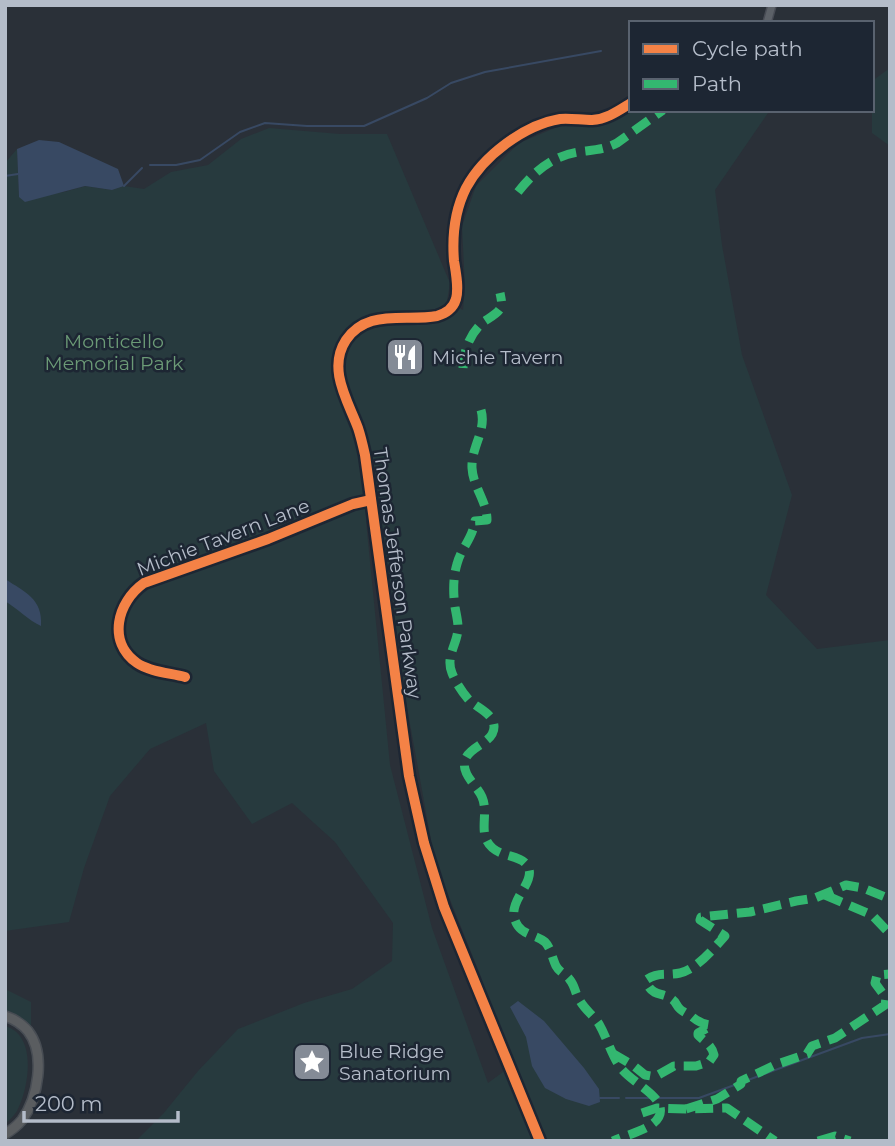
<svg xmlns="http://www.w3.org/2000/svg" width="895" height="1146" viewBox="0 0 895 1146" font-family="Montserrat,sans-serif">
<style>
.green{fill:#273a3e;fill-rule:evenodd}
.water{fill:#384963}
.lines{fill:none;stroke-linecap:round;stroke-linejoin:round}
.stream{stroke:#384963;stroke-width:2}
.minor-casing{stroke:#484c53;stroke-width:8}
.primary-casing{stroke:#484c55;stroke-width:10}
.motorway-casing{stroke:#474c53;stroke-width:12}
.minor{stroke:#5a5e66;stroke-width:4.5}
.primary{stroke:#5c6168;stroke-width:7}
.motorway{stroke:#5a5d60;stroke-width:9}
.quiet{stroke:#33b770;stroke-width:9;stroke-dasharray:18 9;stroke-linecap:butt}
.cycleway-casing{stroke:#1d2633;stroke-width:15}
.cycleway{stroke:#f48246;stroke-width:10}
.labels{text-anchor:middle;stroke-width:5;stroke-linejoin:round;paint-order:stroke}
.park-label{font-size:19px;fill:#6b9a76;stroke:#1d2633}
.poi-label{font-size:19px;fill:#b4bcc9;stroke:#1d2633;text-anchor:start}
.street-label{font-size:19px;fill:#b4bcc9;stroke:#1d2633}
</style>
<rect width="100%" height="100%" fill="#2a3038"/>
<g class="green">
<path d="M890 68V146L872 133V81Z"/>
<path d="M631 110H770L715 190 722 245 742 355 792 495 766 595 817 649 890 640V1141H102L137 1140 163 1114 198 1071 238 1029 304 1003 352 989 392 961 393 923 335 842 292 803 252 824 214 771 206 723 150 749 110 796 84 868 69 922 5 931V163L17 149 19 197 64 192 85 186 112 190 124 186 144 189 171 172 208 165 241 139 269 128 340 134H387L450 283 447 301 463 310 465 287 462 226 476 186 519 143 562 125 586 126 613 121ZM378 512 399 663 435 862 481 977 505 1064 503 1072 488 1083 432 928 390 765 366 521Z"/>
<path d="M5 989 31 1002V1026L5 1011Z"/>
<path d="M5 1026C38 1035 29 1089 17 1111 14 1116 9 1120 5 1124Z"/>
</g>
<g class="water">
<path d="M39 140 59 142 118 169 124 186 112 190 85 186 25 202 19 197 17 149Z"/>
<path d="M5 579C25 592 43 599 41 626 28 620 18 609 5 601Z"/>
<path d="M518 1001 544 1021 584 1068 599 1089 600 1102 589 1106 566 1099 545 1088 532 1066 526 1037 510 1007Z"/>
</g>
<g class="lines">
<g class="stream">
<path d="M150 165H176L200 160 240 132 265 123 307 126H364L427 98 451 83 485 72 601 51"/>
<path d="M5 176 18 174"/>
<path d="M124 186 142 168"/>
<path d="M600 1098H619"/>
<path d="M626 1098H699L862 1038 890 1034"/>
</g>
<defs>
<path id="minor" d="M185 677C170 673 150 672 137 663 107 642 117 602 144 583L268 539 353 504 371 500"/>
<g id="primary">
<path d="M767 23 772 5"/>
<path d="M540 1141 444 907 424 843 409 776 365 455C363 446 361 437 358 428 348 401 327 369 346 340 352 331 362 324 372 321 393 315 416 320 437 316 446 313 453 309 456 299 459 288 456 273 454 261 452 236 455 210 466 188 483 156 524 125 560 119 570 118 581 120 592 120 607 119 618 111 631 103"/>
</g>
<path id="motorway" d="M5 1016C14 1019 22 1024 28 1031 46 1054 38 1098 22 1120 17 1126 12 1130 5 1134"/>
</defs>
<use href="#minor" class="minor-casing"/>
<use href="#primary" class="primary-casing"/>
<use href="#motorway" class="motorway-casing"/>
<use href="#minor" class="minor"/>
<use href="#primary" class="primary"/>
<use href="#motorway" class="motorway"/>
<g class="quiet">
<path d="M518 192C534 172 552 156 578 152 592 150 604 150 617 143L663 110"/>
<path d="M463 368C464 351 469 335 482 323 487 319 496 315 500 309 503 305 501 298 500 293"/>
<path d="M481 410C487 430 471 447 472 468 473 487 487 501 487 520L475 521C472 540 461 548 457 564 453 577 453 593 455 607 456 613 458 621 458 627 458 644 445 656 452 673 456 683 462 692 469 700 477 708 493 713 494 726 495 743 470 745 465 760 461 775 477 785 482 797 488 811 481 826 486 839 495 860 521 852 528 867 537 884 502 903 518 926 524 935 537 935 545 942 551 948 552 958 556 966 559 972 566 974 570 980 575 986 575 993 579 999 584 1009 593 1015 599 1024 607 1038 611 1054 620 1067 630 1081 657 1093 660 1107 665 1128 626 1134 613 1141"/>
<path d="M825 895 872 915 890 934"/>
<path d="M612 1053 634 1066 645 1075 651 1076 658 1075 674 1066H696L709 1062 714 1055C712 1045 705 1042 698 1035V1033L711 1026V1025C701 1024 697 1021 690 1015 689 1015 680 1010 680 1009 677 1007 676 1002 673 1000 662 991 651 998 646 980 659 971 666 976 680 973 696 970 714 948 725 936L700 920 701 917 750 912 796 901 815 898 846 885 863 888 890 899"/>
<path d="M686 1109 717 1099 738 1086 741 1084V1081L775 1065 807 1054 812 1046 835 1038 885 1005 886 998 875 983 877 975 890 974"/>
<path d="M642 1113 657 1108 686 1109 727 1108 775 1141"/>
<path d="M818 1141 835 1136 850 1141"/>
</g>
<defs>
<g id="cycleway">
<path d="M185 677C170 673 150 672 137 663 107 642 117 602 144 583L268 539 353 504 371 500"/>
<path d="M540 1141 444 907 424 843 409 776 365 455C363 446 361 437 358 428 348 401 327 369 346 340 352 331 362 324 372 321 393 315 416 320 437 316 446 313 453 309 456 299 459 288 456 273 454 261 452 236 455 210 466 188 483 156 524 125 560 119 570 118 581 120 592 120 607 119 618 111 631 103"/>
</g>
</defs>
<use href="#cycleway" class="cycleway-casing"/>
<use href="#cycleway" class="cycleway"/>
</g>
<defs>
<symbol id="restaurant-square" viewBox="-11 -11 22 22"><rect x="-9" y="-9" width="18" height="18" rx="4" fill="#848b96" stroke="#1d2633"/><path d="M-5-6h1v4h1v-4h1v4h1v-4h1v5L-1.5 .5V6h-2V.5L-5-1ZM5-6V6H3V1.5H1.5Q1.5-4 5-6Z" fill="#fff"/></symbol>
<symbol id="sight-square" viewBox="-11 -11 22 22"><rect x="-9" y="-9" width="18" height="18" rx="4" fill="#848b96" stroke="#1d2633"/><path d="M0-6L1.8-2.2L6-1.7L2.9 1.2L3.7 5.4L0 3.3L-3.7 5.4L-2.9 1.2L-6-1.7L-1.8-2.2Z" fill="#fff"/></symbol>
</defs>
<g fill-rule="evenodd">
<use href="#restaurant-square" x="383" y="335" width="44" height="44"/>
<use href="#sight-square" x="290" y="1040" width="44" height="44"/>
</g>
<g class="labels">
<g class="park-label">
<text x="114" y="348">Monticello<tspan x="114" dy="22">Memorial Park</tspan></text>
</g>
<g class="poi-label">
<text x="432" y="364">Michie Tavern</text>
<text x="339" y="1058">Blue Ridge<tspan x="339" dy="22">Sanatorium</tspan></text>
</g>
<g class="street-label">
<text transform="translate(223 537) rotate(-21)" y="7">Michie Tavern Lane</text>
<text transform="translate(398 573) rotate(82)" y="7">Thomas Jefferson Parkway</text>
</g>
</g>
<rect width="895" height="1146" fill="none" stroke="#b4bcc9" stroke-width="14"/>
<rect x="629" y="21" width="245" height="91" fill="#1d2633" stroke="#59626f" stroke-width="2"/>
<rect x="643" y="44" width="35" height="10" fill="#f48246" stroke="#59626f" stroke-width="2"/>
<text x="692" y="56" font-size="21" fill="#b4bcc9">Cycle path</text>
<rect x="643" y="79" width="35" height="10" fill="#33b770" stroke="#59626f" stroke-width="2"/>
<text x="692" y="91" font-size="21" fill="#b4bcc9">Path</text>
<path d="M24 1111v10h154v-10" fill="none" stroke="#b4bcc9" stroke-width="3.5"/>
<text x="35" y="1111" font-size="21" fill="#b4bcc9" stroke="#1d2633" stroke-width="5" paint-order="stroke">200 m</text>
</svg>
